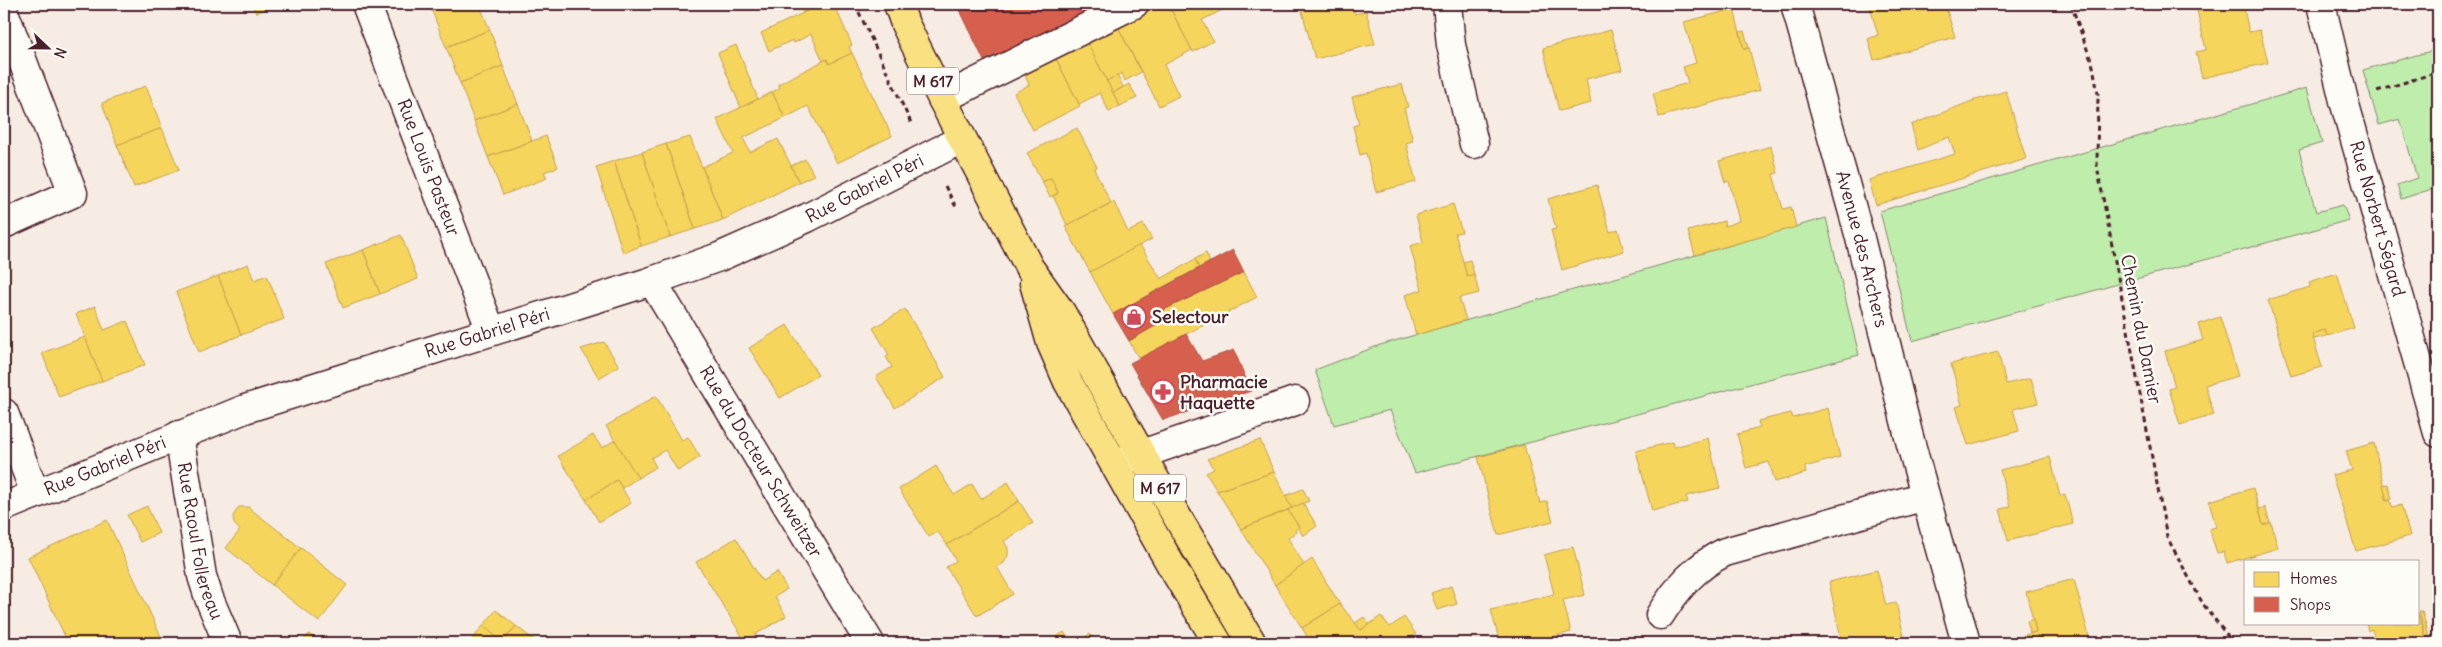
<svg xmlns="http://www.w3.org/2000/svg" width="2442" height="647" viewBox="0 0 2442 647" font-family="Delius,sans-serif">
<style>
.green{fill:#bfeeac;stroke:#84866c}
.homes{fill:#f6d55c;stroke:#c29e4d}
.shops{fill:#d6604d;stroke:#ac4c43}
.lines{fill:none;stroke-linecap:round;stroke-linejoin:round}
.minor-casing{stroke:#4a1f2b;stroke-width:31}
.major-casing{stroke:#4a1f2b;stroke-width:31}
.path{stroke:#4a1f2b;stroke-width:3;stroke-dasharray:5 4;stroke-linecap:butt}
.minor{stroke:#fdfcf7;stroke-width:28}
.major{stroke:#f9e181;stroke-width:28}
.labels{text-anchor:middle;stroke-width:5;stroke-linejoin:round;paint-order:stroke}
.shield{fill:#fdfcf7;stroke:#806168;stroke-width:1}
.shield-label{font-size:16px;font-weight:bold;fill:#4a1f2b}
.street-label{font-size:18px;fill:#4a1f2b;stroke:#fdfcf7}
.poi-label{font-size:18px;font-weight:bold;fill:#4a1f2b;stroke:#fdfcf7;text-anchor:start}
</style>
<rect width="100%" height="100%" fill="#f7ece4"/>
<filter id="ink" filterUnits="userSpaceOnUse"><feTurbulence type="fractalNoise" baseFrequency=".02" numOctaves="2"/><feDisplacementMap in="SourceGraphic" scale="10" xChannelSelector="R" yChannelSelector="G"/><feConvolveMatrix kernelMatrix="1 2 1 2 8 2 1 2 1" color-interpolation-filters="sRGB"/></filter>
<g filter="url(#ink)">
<g class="green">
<path d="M2438 49V187L2401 199 2397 185 2417 178 2400 119 2379 125 2363 70Z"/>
<path d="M2307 88 2322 143 2299 150 2316 212 2343 205 2349 220 1912 341 1880 211Z"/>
<path d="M1826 218 1859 355 1415 473 1390 410 1334 425 1315 370 1380 345Z"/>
</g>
<g class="homes">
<path d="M252 4H278L256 13Z"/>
<path d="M429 4H450L432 11Z"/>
<path d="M450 4H479L490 30 446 47 432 11Z"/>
<path d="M799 4H822L803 13Z"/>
<path d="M822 4H834L852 45 849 47 852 53 829 64 827 59 823 61 811 34 794 43 793 40 769 51 761 33Z"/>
<path d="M1157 4H1168L1192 50 1164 65 1179 96 1159 106 1117 25Z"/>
<path d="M1168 4H1230L1231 6 1202 20 1213 41 1193 52Z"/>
<path d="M1300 4H1353L1355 14 1366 11 1375 44 1315 59Z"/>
<path d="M1869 4H1945L1955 37 1874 60 1868 39 1878 35Z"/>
<path d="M2205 4H2243L2249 32 2260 30 2268 63 2202 78 2196 52 2206 50 2196 6Z"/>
<path d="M1734 9 1744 49 1749 48 1760 90 1659 117 1653 93 1688 83 1683 67 1696 63 1684 22Z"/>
<path d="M1117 25 1141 72 1125 81 1122 73 1107 81 1086 41Z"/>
<path d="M490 30 503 66 460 83 446 47Z"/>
<path d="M1611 30 1622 70 1586 79 1591 103 1559 111 1543 48Z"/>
<path d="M1744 31 1749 48 1744 49 1740 32Z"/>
<path d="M1086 41 1120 106 1109 112 1100 93 1079 104 1055 57Z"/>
<path d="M736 45 758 99 741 108 718 53Z"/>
<path d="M852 53 892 136 837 163 808 106 785 118 772 92 780 88 778 84 823 61 827 59 829 64Z"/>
<path d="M1055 57 1080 106 1033 130 1014 93 1029 85 1024 73Z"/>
<path d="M503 66 518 104 474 121 460 83Z"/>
<path d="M1117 75 1123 87 1113 93 1107 81Z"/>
<path d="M1129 84 1137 98 1120 106 1113 93Z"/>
<path d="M1402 84 1408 107 1404 108 1413 141 1406 143 1416 182 1376 192 1366 153 1360 155 1353 126 1359 124 1352 97Z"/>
<path d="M146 86 162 128 117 145 102 103Z"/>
<path d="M2006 91 2026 159 1876 205 1869 180 1955 154 1949 137 1918 150 1911 125 1972 101Z"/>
<path d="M772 92 785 118 743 138 750 152 778 139 799 182 723 220 702 167 733 153 717 119Z"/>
<path d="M518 104 532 141 488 157 474 121Z"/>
<path d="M162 128 179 170 134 187 117 145Z"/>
<path d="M1077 128 1097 167 1094 169 1111 203 1067 225 1053 196 1058 193 1051 178 1042 182 1027 153Z"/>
<path d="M546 136 558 167 544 172 547 178 503 195 488 157Z"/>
<path d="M690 137 723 220 695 229 666 144Z"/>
<path d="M666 144 695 229 670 237 642 152Z"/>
<path d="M1771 146 1778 173 1773 174 1783 209 1791 207 1796 227 1695 255 1688 231 1724 221 1725 226 1739 221 1729 181 1725 182 1719 161Z"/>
<path d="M642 152 670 237 641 246 614 161Z"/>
<path d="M805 159 814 175 799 182 791 166Z"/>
<path d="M614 161 641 246 623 253 596 167Z"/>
<path d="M1051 178 1058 193 1050 197 1042 182Z"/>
<path d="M1597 185 1610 232 1618 229 1624 251 1562 270 1551 230 1556 229 1548 199Z"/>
<path d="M1114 202 1128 232 1143 224 1152 239 1090 272 1065 226Z"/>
<path d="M1453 204 1462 232 1455 233 1467 276 1474 274 1479 293 1459 298 1466 320 1416 335 1405 295 1422 290 1410 246 1423 242 1416 215Z"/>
<path d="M401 235 418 279 380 294 363 250Z"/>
<path d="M1140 245 1161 279 1195 259 1199 268 1113 314 1090 272Z"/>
<path d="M363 250 380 294 343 308 326 264Z"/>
<path d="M1206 253 1210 262 1199 268 1195 259Z"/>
<path d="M1470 260 1474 274 1467 276 1463 262Z"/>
<path d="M248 264 254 280 267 275 284 319 241 335 218 276Z"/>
<path d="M1244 272 1257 297 1139 359 1129 341 1162 322 1157 313Z"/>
<path d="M2337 273 2354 328 2327 336 2325 330 2312 334 2322 367 2291 376 2268 300 2310 287 2309 282Z"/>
<path d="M218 276 241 335 199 352 176 292Z"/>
<path d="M95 306 104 330 127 321 145 365 102 381 76 314Z"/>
<path d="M905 309 945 377 895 408 876 377 892 367 886 357 889 355 873 328Z"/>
<path d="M2220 317 2238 376 2205 385 2214 415 2180 425 2169 389 2175 387 2165 351 2203 340 2198 324Z"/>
<path d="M787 325 818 375 780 398 749 348Z"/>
<path d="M2325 330 2327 336 2314 339 2312 334Z"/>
<path d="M85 337 102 381 59 397 42 353Z"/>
<path d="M604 342 619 366 599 378 581 349Z"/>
<path d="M1998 352 2006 384 2031 378 2038 403 2013 409 2019 431 1968 445 1956 407 1962 405 1951 364Z"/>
<path d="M656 396 682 440 688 437 700 457 678 471 665 450 651 458 656 467 638 478 606 426Z"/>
<path d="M1828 408 1840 457 1805 467 1806 473 1775 482 1769 462 1746 468 1737 434 1760 428 1758 421 1791 413 1793 418Z"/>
<path d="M593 435 602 448 615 440 638 478 622 488 617 480 586 500 558 456Z"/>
<path d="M1708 438 1720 488 1686 496 1688 502 1652 511 1636 451 1672 442 1674 447Z"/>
<path d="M1260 440 1274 472 1217 491 1206 473 1214 469 1207 459Z"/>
<path d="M2374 443 2387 501 2390 500 2393 508 2401 505 2410 536 2356 551 2332 475 2352 470 2346 451Z"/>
<path d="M1524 445 1540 503 1547 501 1553 521 1498 535 1478 457Z"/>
<path d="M2050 457 2060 496 2065 494 2073 524 2008 541 2000 509 2010 507 2000 470Z"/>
<path d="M936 466 954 495 972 484 981 499 1008 482 1019 501 947 545 938 532 929 537 899 489Z"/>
<path d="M1274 472 1292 508 1241 529 1217 491Z"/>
<path d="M617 480 631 503 599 522 586 500Z"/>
<path d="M2388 484 2392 499 2387 501 2383 485Z"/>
<path d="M2253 488 2263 525 2271 522 2278 548 2227 563 2224 552 2217 553 2209 529 2216 527 2209 501Z"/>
<path d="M1303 489 1309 501 1292 508 1285 496Z"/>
<path d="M1019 501 1033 523 1004 541 1008 548V556L1004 563 997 567 1013 594 977 616 946 567 956 561 947 545Z"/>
<path d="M1303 503 1317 526 1303 536 1288 510Z"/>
<path d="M147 506 159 533 140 542 127 515Z"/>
<path d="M239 507H248L301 548 272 585 226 548 240 530 234 524 233 516Z"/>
<path d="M2265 507 2270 523 2263 525 2259 509Z"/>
<path d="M1288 510 1299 527 1295 530 1296 532 1288 538 1304 565 1275 585 1241 529Z"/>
<path d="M107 520 164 643H68L28 557Z"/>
<path d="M736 538 762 581 777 572 787 589 775 597 786 616 745 641 696 562Z"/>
<path d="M1573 547 1585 595 1563 600 1571 632 1527 643H1500L1491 610 1554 594 1544 555Z"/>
<path d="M301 548 347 585 319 622 272 585Z"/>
<path d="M1312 559 1340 604 1302 628 1275 585Z"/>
<path d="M1877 570 1886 605 1896 603 1904 636 1876 643H1842L1829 582Z"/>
<path d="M2074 579 2090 640 2077 643H2027L2025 635 2036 632 2026 592Z"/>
<path d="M1451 586 1457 604 1437 610 1431 593Z"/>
<path d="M1340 604 1361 630 1381 616 1390 627 1404 617 1416 634 1401 643H1311L1302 628Z"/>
<path d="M496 610 516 626 503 642 483 626Z"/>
<path d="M2419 611H2422L2430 639 2427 640Z"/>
<path d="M2418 613 2427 640 2438 637V643H2376L2372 629 2368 631 2366 623H2418Z"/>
<path d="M1364 617 1369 624 1361 630 1355 623Z"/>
<path d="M2033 619 2036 632 2030 633 2027 621Z"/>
<path d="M483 626 503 642 516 626 538 643H469Z"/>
<path d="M1064 632 1071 643H1047Z"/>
<path d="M309 634 321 643H301Z"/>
<path d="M1090 634 1096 643H1075Z"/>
<path d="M796 637 800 643H786Z"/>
</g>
<g class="shops">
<path d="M957 4H1085L1089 10 986 65Z"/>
<path d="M1233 250 1244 272 1157 313 1162 322 1129 341 1113 314Z"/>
<path d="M1186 334 1202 361 1234 350 1251 391 1163 420 1130 363Z"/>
</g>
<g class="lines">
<defs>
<g id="minor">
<path id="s1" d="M366 4 491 331"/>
<path d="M1447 4 1451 45 1474 144"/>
<path id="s2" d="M1795 4 1859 234 1909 437 1966 643"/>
<path id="s3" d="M2321 4 2344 101 2438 433"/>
<path d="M4 12 73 193 4 224"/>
<path d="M942 99 1134 4"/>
<path id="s4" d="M652 281 870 643"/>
<path d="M4 413 35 493"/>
<path id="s5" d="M179 435 202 576 209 598 228 643"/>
<path d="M1119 462 1295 401"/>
<path id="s6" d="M4 507 245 409 652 281 719 257 807 218 962 139"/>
<path d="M1660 615C1677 588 1696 566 1725 552L1925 496"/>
</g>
<g id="major">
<path d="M898 4 905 24 942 99 1029 267 1061 312 1163 493 1252 643"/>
<path d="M1034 283 1051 343 1068 382 1171 565 1218 643"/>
</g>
</defs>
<use href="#minor" class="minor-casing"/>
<use href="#major" class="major-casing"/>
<g class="path">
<path d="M855 4 912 125"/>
<path d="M2071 4 2093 66 2098 94 2097 166 2167 537 2203 604 2233 643"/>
<path d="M2377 91 2438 72"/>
<path d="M945 186 957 209"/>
</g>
<use href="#minor" class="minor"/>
<use href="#major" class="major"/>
</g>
</g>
<defs>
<symbol id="shop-ring" viewBox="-11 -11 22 22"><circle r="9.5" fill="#fdfcf7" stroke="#d1495b" stroke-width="1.5"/><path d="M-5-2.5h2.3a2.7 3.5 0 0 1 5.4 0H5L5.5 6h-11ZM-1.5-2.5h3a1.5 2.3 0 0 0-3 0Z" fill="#d1495b"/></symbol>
<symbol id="pharmacy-ring" viewBox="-11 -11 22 22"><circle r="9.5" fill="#fdfcf7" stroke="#d1495b" stroke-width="1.5"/><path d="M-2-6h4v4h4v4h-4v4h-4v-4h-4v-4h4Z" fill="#d1495b"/></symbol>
</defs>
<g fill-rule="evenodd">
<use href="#shop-ring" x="1120" y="303" width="28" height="28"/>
<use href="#pharmacy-ring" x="1149" y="378" width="28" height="28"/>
</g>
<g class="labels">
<g class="shield">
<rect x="907" y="67.5" width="52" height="27" rx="4"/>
<rect x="1134" y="474.5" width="52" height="27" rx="4"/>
</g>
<g class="shield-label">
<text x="933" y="87">M 617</text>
<text x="1160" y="494">M 617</text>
</g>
<g class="street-label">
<text dy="6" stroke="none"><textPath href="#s1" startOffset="175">Rue Louis Pasteur</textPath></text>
<text dy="6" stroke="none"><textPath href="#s6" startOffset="919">Rue Gabriel Péri</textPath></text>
<text dy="6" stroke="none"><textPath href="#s3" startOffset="222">Rue Norbert Ségard</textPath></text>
<text dy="6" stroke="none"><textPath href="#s2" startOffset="254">Avenue des Archers</textPath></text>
<text transform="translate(2141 329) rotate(79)" y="6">Chemin du Damier</text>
<text dy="6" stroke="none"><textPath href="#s6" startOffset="514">Rue Gabriel Péri</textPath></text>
<text dy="6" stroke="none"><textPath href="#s4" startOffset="211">Rue du Docteur Schweitzer</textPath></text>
<text dy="6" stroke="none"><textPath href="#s6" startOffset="109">Rue Gabriel Péri</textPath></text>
<text dy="6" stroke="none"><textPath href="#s5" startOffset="108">Rue Raoul Follereau</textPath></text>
</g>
<g class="poi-label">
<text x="1152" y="323">Selectour</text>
<text x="1180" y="388">Pharmacie<tspan x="1180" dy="21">Haquette</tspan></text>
</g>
</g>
<rect width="2442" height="647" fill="none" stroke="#fdfcf7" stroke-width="20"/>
<rect x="10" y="10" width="2422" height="627" fill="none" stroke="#4a1f2b" stroke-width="2" filter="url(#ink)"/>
<rect x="2244" y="560" width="175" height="65" fill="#fdfcf7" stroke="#b5a4a5"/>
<rect x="2254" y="572" width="25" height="15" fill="#f6d55c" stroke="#b5a4a5"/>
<text x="2290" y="584" font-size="15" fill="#4a1f2b">Homes</text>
<rect x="2254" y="597" width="25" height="15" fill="#d6604d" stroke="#b5a4a5"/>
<text x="2290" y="610" font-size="15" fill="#4a1f2b">Shops</text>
<g transform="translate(48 48) rotate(112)" stroke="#fdfcf7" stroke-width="4" paint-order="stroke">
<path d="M0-4L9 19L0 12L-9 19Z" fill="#4a1f2b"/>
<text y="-8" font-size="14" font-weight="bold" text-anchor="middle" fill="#4a1f2b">N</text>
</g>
</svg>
